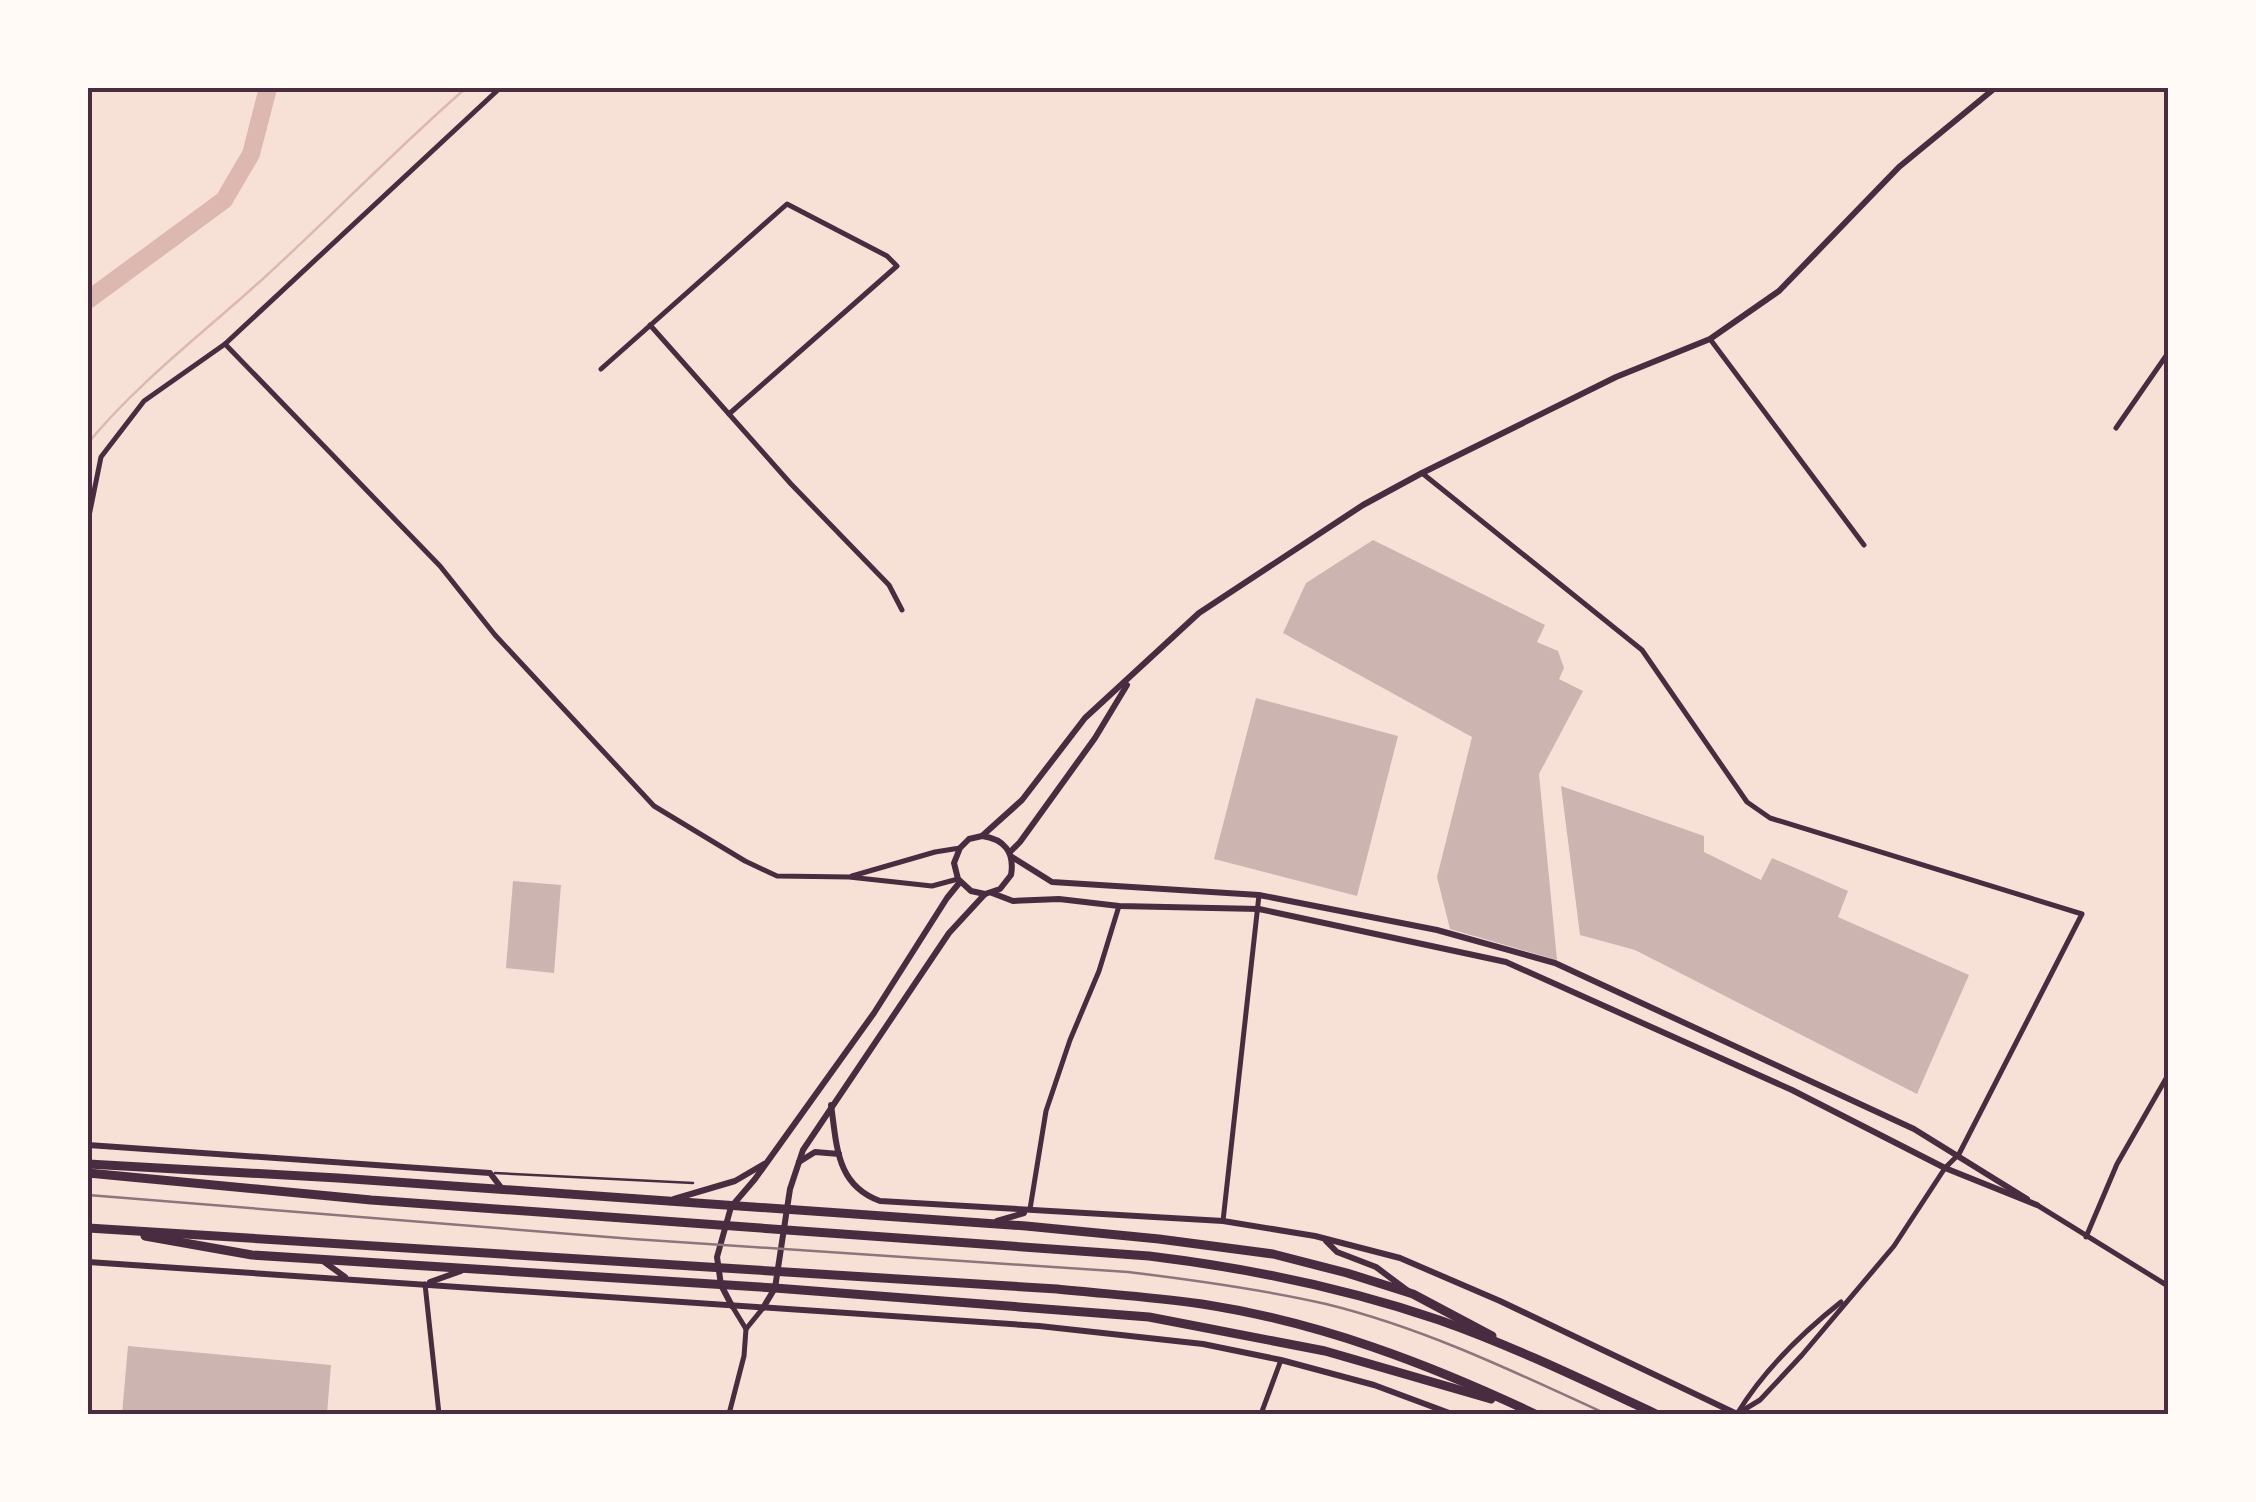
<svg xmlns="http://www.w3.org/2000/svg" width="2256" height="1502" viewBox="0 0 2256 1502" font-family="'IBM Plex Sans',sans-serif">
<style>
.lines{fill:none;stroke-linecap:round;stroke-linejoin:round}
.stream{stroke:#dcb8b0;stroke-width:2.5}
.river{stroke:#dcb8b0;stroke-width:18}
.building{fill:#ccb4b1}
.service{stroke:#4a2c40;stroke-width:2.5}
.minor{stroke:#4a2c40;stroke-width:5}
.tertiary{stroke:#4a2c40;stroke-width:6}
.trunk{stroke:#4a2c40;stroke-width:9}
.tram{stroke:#8f747c;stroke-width:2.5}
.neatline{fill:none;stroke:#4a2c40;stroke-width:4}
</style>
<rect width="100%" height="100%" fill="#f7e1d7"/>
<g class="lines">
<path class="stream" d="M88 443C139 381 206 331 266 276 334 214 397 148 466 88"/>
<path class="river" d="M88 300 224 200 251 154 268 88"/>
</g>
<g class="building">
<path d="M1373 540 1545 625 1537 642 1558 651 1564 668 1559 679 1583 691 1539 774 1557 960 1450 929 1437 877 1472 737 1283 633 1306 583Z"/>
<path d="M1256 698 1398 736 1357 896 1214 859Z"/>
<path d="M1561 786 1704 836V852L1761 880 1772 858 1848 891 1838 917 1969 975 1917 1094 1635 950 1580 935Z"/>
<path d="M513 881 561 885 554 973 506 968Z"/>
<path d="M128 1346 331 1365 327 1414H122Z"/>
</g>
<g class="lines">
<path class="service" d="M495 1173 693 1183"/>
<g class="minor">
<path d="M650 325 791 484 889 585 902 610"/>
<path d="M1710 339 1864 545"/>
<path d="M225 344 440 566 495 635 654 806 745 861 777 876 849 877 932 886 958 879"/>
<path d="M601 369 787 204 887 256 897 266 729 414"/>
<path d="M2116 428 2168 353"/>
<path d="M1422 473 1642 650 1747 802 1770 818 2082 914 1959 1154 1945 1168 1894 1246 1802 1355 1760 1400 1737 1414"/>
<path d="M88 521 101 457 144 401 225 344 500 88"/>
<path d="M852 876 935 852 960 848"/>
<path d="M2037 1205 2168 1286"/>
<path d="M1030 1209 1046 1111 1070 1040 1099 971 1119 906"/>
<path d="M1223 1221 1259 895"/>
<path d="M2086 1237 2117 1164 2168 1075"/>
<path d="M425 1284 439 1414"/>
<path d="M746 1329 763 1308"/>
<path d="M729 1414 744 1356 746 1329 732 1306"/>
<path d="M1261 1414 1281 1360"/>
<path d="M1737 1414C1763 1371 1802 1333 1841 1302"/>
</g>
<g class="tertiary">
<path d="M1010 852 1020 842 1095 738 1127 685"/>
<path d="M1012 857 1052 882 1259 895 1437 930 1555 963 1914 1129 2027 1199"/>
<path d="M992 893 1013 901 1059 899 1119 906 1259 909 1506 962 1792 1090 1945 1168 2037 1205"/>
<path d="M985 894 971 891 958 879 954 863 960 848 969 839 982 836 1022 800 1085 718 1199 613 1363 505 1422 473 1616 377 1710 339 1779 291 1899 167 1995 88"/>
<path d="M831 1105C837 1146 836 1185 880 1201L1223 1221 1315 1236 1400 1258 1500 1301 1737 1414"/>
<path d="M88 1145 490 1173 503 1190"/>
<path d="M799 1162 815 1152 839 1154"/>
<path d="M674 1199 735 1181 764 1164"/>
<path d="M997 1221 1024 1213"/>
<path d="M1326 1241 1337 1252 1376 1267 1408 1291"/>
<path d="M323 1261 345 1277"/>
<path d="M88 1262 1039 1326 1203 1344 1281 1360 1374 1385 1452 1414"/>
<path d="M430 1282 461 1271"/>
<path d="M732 1306 721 1285 717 1257 731 1207 755 1179 874 1013 947 898 960 882"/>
<path d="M763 1308 775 1288 790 1189 803 1150 949 933 985 894 1000 889 1011 875C1015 852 1004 839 982 836"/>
</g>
<g class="trunk">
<path d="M88 1164 338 1178 1026 1226 1159 1239 1273 1254 1347 1273 1413 1294 1492 1336"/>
<path d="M88 1173 371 1200 1149 1256C1248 1268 1345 1288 1439 1320 1513 1346 1585 1381 1656 1414"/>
<path d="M88 1228 1057 1289C1105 1294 1154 1297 1202 1304 1319 1322 1429 1364 1535 1414"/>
<path d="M145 1236 252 1255 775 1288 1149 1317 1325 1351 1491 1399"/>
</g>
<path class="tram" d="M88 1195 633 1239 1128 1272C1194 1280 1261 1289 1326 1304 1424 1328 1515 1372 1606 1414"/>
</g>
<rect width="2256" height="1502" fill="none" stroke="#fffaf5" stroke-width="180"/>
<rect x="90" y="90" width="2076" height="1322" class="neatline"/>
</svg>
